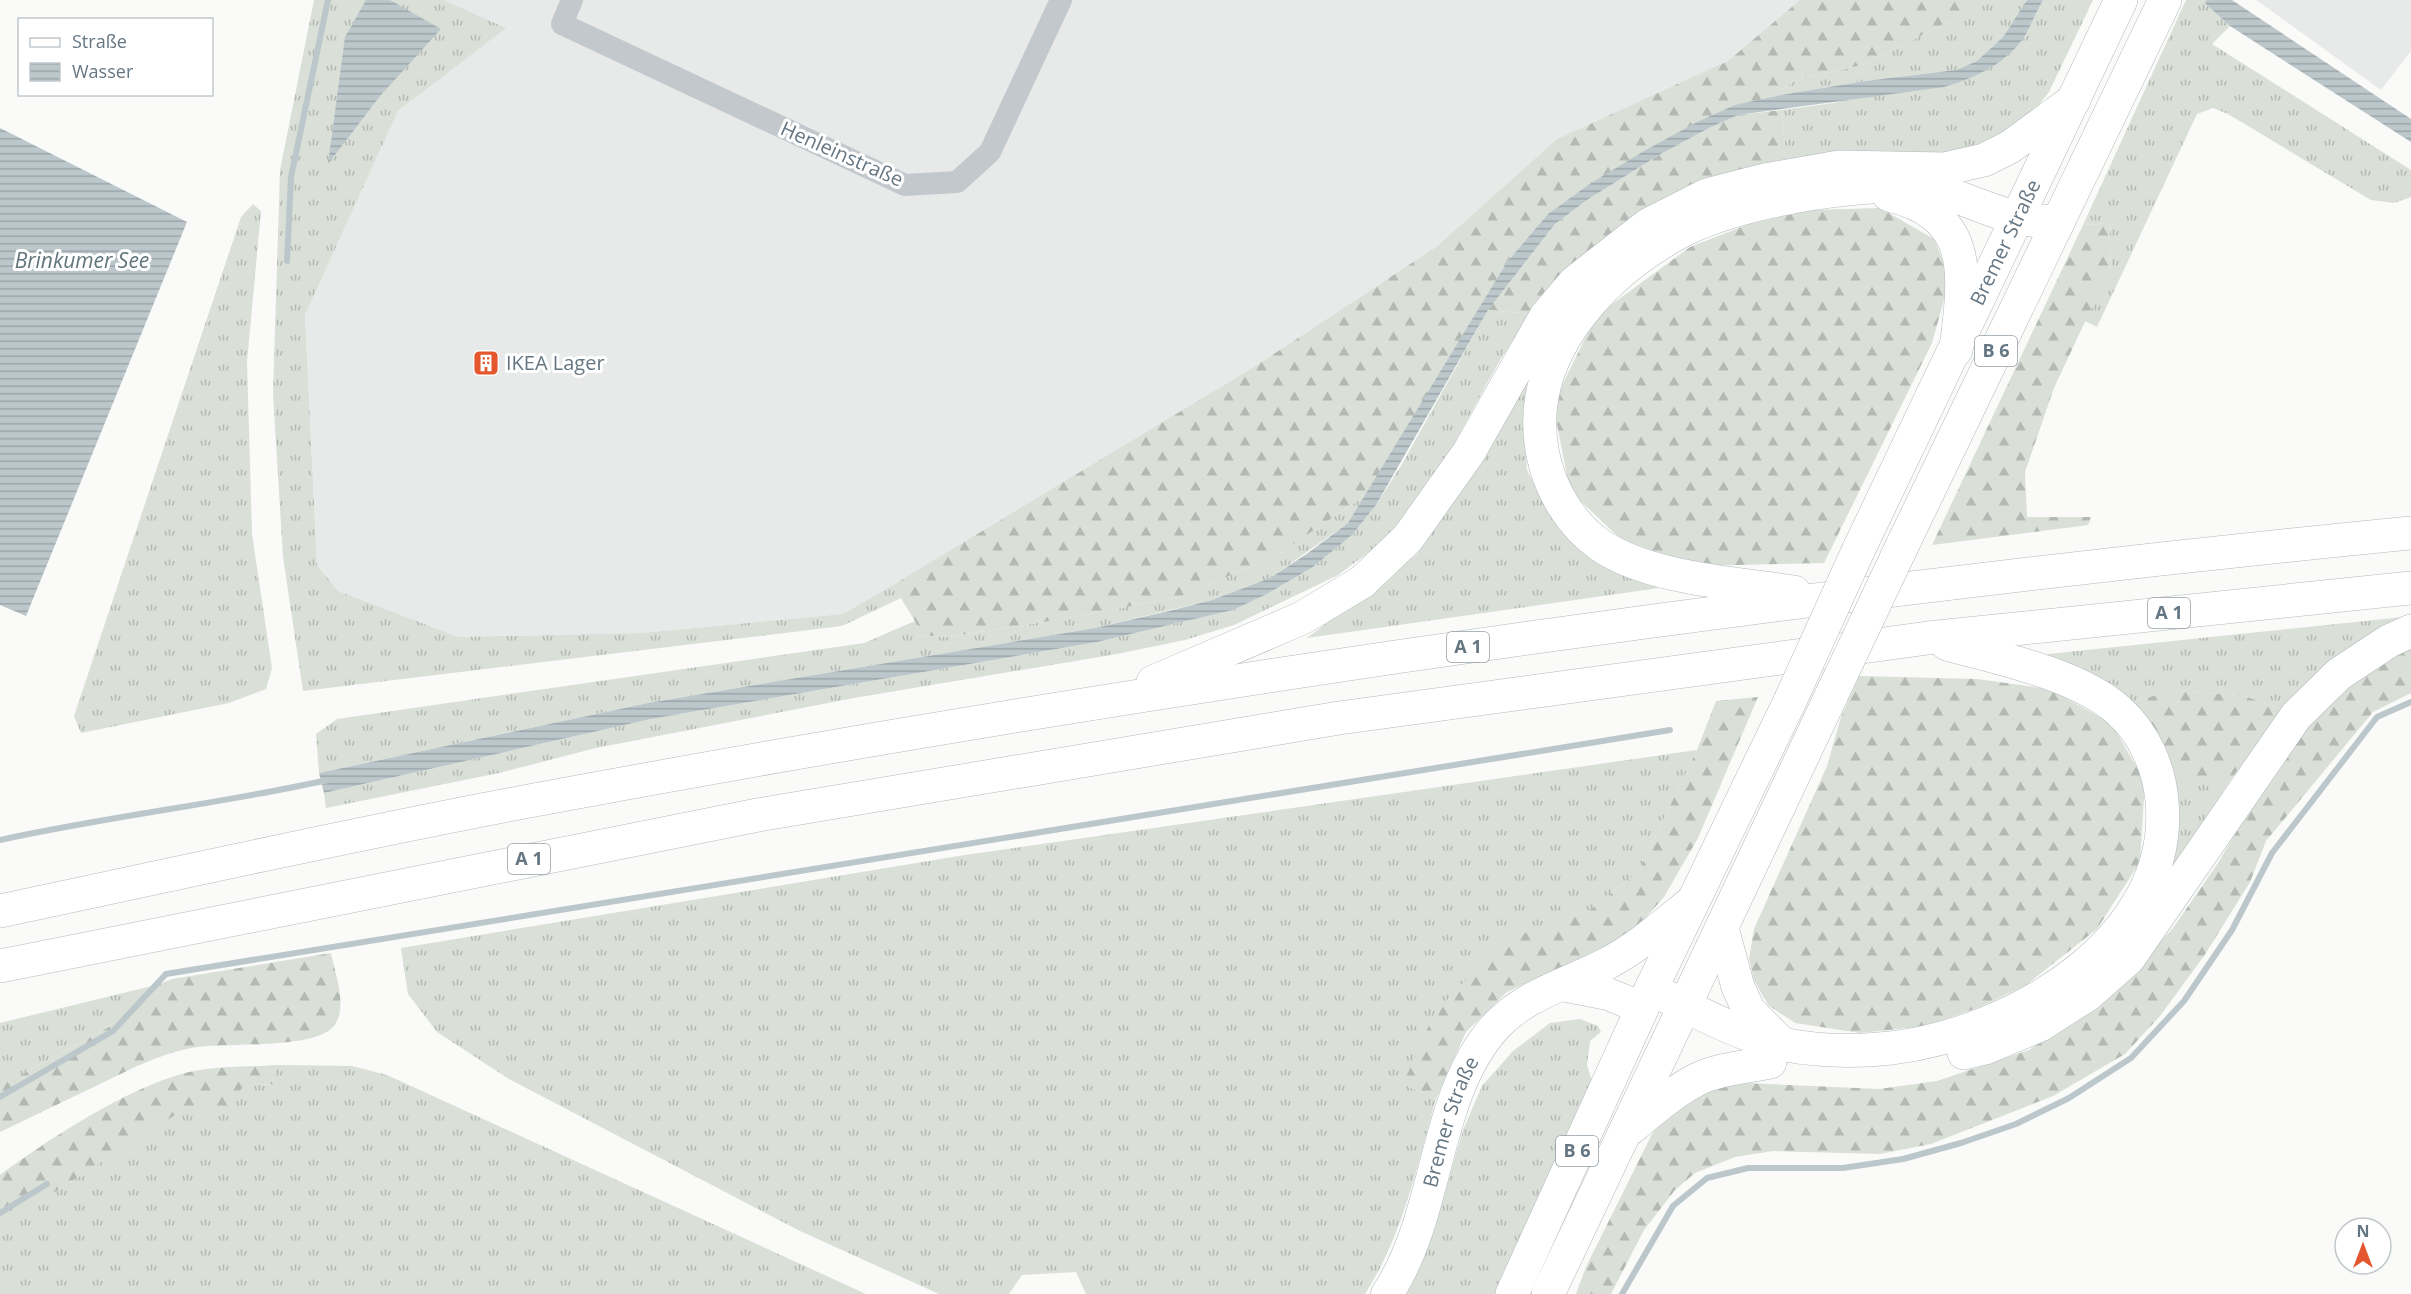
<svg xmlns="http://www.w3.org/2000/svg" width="2411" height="1294" viewBox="0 0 2411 1294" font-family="'Open Sans',sans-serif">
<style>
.built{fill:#e8e9e9}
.grass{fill:url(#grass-tufts)}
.forest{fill:url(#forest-firs)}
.water{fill:url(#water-rules)}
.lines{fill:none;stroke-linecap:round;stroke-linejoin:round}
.stream{stroke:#bbc7cb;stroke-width:6}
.secondary-casing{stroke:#b3babf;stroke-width:33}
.primary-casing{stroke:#b5babe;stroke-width:34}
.highway-casing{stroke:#b4b9bd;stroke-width:34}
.street{stroke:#c3c8cc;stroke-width:22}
.secondary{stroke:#fff;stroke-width:32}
.primary{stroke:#fff;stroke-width:33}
.highway{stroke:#fff;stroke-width:33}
.primary-bridge-casing{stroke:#b5babe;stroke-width:34;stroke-linecap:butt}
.primary-bridge{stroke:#fff;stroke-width:33}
.labels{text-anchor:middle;stroke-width:6;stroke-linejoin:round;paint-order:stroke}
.shield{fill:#fff;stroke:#939fa8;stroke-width:1.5}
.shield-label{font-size:18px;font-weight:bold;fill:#657683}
.street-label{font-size:20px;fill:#657683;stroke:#fff}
.poi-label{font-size:20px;fill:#657683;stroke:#fff;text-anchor:start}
.water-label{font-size:21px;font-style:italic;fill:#60757c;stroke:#fff}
</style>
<defs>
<pattern id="grass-tufts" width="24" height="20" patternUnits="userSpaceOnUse" patternTransform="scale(1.5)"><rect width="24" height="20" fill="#dadfd7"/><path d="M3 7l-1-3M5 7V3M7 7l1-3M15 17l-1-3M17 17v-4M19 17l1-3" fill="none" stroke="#b4b9b4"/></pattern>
<pattern id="forest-firs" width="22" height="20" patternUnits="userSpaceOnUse" patternTransform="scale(1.5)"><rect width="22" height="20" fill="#dadfd7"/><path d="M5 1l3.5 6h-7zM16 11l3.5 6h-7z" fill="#b4b9b4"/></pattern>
<pattern id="water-rules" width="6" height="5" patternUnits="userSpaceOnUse" patternTransform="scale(1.5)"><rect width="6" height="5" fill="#bbc7cb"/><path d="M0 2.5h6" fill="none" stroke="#9ca6aa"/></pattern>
</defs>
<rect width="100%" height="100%" fill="#fafaf8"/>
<g class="built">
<path d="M444 0H1800L1729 61 1557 139 1436 247 1254 367 961 546 843 614 641 633 457 637 338 591 317 565 305 315 398 111 505 28Z"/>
<path d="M2256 0H2411V51L2381 90Z"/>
</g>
<g class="grass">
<path d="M314 0H444L506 28 398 111 305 315 317 565 338 591 458 637 641 633 843 614 893 585 901 598 842 626 303 691 283 557 273 394 280 170Z"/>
<path d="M1973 0H2027L2003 37 1977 61 1956 70 1865 81 1781 95V90L1796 80 1862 65 1952 20Z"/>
<path d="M2043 0H2093L2049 92 2030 116 2000 138 1955 152 1850 153 1786 159 1782 110 1833 103 2003 59 2025 36Z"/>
<path d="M2186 0H2207L2206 3 2230 26 2212 44 2411 170V197L2394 203 2371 200 2228 114 2213 108 2197 114 2097 327 2085 321 2111 266 2109 223 2083 225Z"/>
<path d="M253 204 261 211 247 362 252 534 272 668 266 689 229 703 81 733 74 716 241 217Z"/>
<path d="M1488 310 1530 314 1500 360 1443 464 1384 541 1338 575 1234 625 1185 640 1117 654 854 698 596 748 499 773 326 808 324 793 651 719 1097 642 1233 610 1267 594 1313 567 1352 535 1376 505 1402 464Z"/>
<path d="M1529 369 1523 413 1527 470 1553 521 1581 547 1666 587 1307 638 1417 554 1476 461Z"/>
<path d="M1366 495 1348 523 1270 578 1212 600 1095 628 648 703 319 773 316 734 337 719 864 643 915 621 921 635 947 637 1057 620 1179 597 1274 557Z"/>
<path d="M2403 617 2282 710 2242 695 2172 691 2131 702 2114 685 2039 655Z"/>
<path d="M1697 750 1638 872 1590 910 1502 942 1403 1084 1436 1099C1417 1166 1403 1235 1365 1294H1086L1076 1272 1022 1275 1009 1294H939L800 1231 509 1079 437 1032 408 994 401 948 965 855Z"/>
<path d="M2176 782H2229L2167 882C2179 843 2183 824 2176 782Z"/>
<path d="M160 984 109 1027 0 1086V1023Z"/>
<path d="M1580 1019 1598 1026 1601 1032 1590 1041 1587 1065 1593 1084 1497 1294H1404L1429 1246 1463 1130 1482 1086 1513 1051 1550 1023Z"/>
<path d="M276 1065 352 1066 387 1075 866 1294H0V1227L186 1108H230L242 1086 273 1084Z"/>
</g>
<g class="forest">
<path d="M1800 0H1973L1952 20 1862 65 1796 80 1781 90V95L1735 106 1699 121 1588 185 1548 214 1507 262 1366 495 1274 557 1179 597 1057 620 947 637 921 635 915 621 893 585 1254 367 1436 247 1557 139 1728 61Z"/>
<path d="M1782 110 1786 159 1710 179 1530 314 1488 310 1555 224 1587 200 1659 155 1711 127 1738 115Z"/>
<path d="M1880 208 1934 239 1950 278 1932 343 1824 563 1694 566 1630 548 1570 491 1553 404 1596 316 1690 247 1749 224 1810 210Z"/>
<path d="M2109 223 2111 266 2054 388 2025 472 2027 517H2091L2088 525 1932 545 2083 225Z"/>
<path d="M2411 645V693L2373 712 2266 841 2250 882 2204 956 2160 1016 2125 1054 2053 1096 1931 1144 1880 1154 1773 1151 1735 1157 1695 1173 1675 1190 1644 1230 1611 1294H1576L1586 1267 1655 1128 1681 1104 1720 1087 1745 1083 1879 1089 1937 1081 2029 1050 2114 992 2173 928 2218 863 2257 796 2308 723 2345 688Z"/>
<path d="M1859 676 1977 679 2049 689 2111 723 2145 781 2140 862 2097 929 2026 985 1980 1007 1926 1026 1860 1033 1795 1023 1768 1005 1754 980 1749 959 1754 929 1827 766 1841 717Z"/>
<path d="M2172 691 2242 695 2282 710 2229 782H2176C2167 747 2157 727 2131 702Z"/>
<path d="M1758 697 1698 838 1664 897 1634 931 1588 959 1559 968 1507 992 1466 1032 1436 1099 1403 1084 1434 1014 1502 941 1590 910 1638 872 1697 750 1716 701Z"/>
<path d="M331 953C335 974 349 1009 333 1027 312 1050 223 1042 191 1048 160 1054 131 1069 102 1083 68 1099 34 1116 0 1132V1086L109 1027 160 984 172 979Z"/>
<path d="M276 1065 273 1084 243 1086 230 1108H186L0 1227V1175C49 1139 134 1083 194 1071 220 1066 249 1067 276 1065Z"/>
</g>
<g class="water">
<path d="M366 0H390L441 29 380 96 328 164 345 37Z"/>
<path d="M2027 0H2043C2037 11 2032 23 2026 34 2008 63 1975 78 1944 87L1738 115 1711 127 1659 155 1587 200 1555 224 1488 310 1376 505 1352 535 1313 567 1267 594 1233 610 1097 642 651 719 324 793 319 773 648 703 1095 628 1169 611 1212 600 1270 578 1308 553 1348 523 1507 262 1548 214 1588 185 1644 151 1699 121 1735 105 1781 95 1865 81 1956 70 1977 61 2003 37Z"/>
<path d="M2207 0H2232L2411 119V142L2230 26 2205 3Z"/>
<path d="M0 128 187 222 26 616 0 605Z"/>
</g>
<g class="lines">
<g class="stream">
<path d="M287 261 291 177 328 0"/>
<path d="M0 840C109 816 219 804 328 780"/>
<path d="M0 1097 113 1031 166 974 1670 730"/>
<path d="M0 1213 47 1184"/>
<path d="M1622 1294 1673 1206 1707 1178 1748 1168H1843L1903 1159 1961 1143 2016 1124 2069 1098 2131 1058 2184 1001 2232 930 2272 853 2377 717 2411 702"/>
</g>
<defs>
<g id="secondary">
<path d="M1562 985 1608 994 1642 1008"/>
<path id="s1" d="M1387 1294C1441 1213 1432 1096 1496 1026 1526 994 1568 984 1606 964 1638 948 1666 922 1694 900"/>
</g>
<g id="primary">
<path d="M1902 546 2165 0"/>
<path id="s2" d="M1858 551 2121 0"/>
<path d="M1651 989 1790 701"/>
<path d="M1685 1005 1832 694"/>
</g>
<g id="highway">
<path d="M1889 195C1977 216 1964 279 1956 350"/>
<path d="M1794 592C1734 583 1650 579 1600 545 1570 524 1550 489 1543 455 1523 359 1598 278 1676 234 1704 219 1737 209 1769 202 1811 192 1893 180 1935 190 1963 197 1990 212 2019 218 2031 221 2045 221 2058 222"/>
<path d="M1153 682 1302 618 1362 582 1408 538 1469 452 1546 316 1575 282 1648 225 1707 195 1765 180 1839 167 1944 169 1984 160 2010 147 2074 100"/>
<path d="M0 911C176 874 352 834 529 801 1152 685 1780 595 2411 533"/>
<path d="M1722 928 1738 987 1749 1011 1780 1042"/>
<path d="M0 966 758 815 1339 718 1928 638 2411 588"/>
<path d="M1964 1053 1985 1048 2040 1025 2087 995 2129 958 2296 716 2339 674 2389 641 2411 631"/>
<path d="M1631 1128C1651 1111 1672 1093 1696 1080 1718 1069 1745 1067 1770 1062"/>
<path d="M1512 1294 1651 989C1684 1005 1716 1023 1750 1035 1793 1051 1846 1053 1891 1048 2011 1034 2175 941 2162 801 2159 767 2144 733 2118 710 2077 674 1998 658 1947 644"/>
<path d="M1548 1294 1685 1005"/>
</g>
</defs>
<use href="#secondary" class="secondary-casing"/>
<use href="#primary" class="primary-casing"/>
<use href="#highway" class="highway-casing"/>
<path class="street" d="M572 0 562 24 905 185 957 182 990 152 1061 0"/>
<use href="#secondary" class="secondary"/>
<use href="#primary" class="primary"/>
<use href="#highway" class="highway"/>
<defs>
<g id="primary-bridge">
<path d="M1832 694 1902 546"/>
<path d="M1790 701 1858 551"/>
</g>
</defs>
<use href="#primary-bridge" class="primary-bridge-casing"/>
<use href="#primary-bridge" class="primary-bridge"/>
</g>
<defs>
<symbol id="building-square" viewBox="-11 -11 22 22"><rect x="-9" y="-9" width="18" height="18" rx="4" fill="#e4572e" stroke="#fff"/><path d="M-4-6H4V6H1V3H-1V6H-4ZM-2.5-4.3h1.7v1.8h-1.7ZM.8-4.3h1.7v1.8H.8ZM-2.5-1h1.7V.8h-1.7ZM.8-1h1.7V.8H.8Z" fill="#fff"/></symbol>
</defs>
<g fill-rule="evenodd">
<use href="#building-square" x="471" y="348" width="30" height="30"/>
</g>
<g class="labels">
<g class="shield">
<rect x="1975" y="336" width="42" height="30" rx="4.5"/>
<rect x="2148" y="598" width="42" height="30" rx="4.5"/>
<rect x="1447" y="632" width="42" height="30" rx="4.5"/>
<rect x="508" y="844" width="42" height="30" rx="4.5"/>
<rect x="1556" y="1136" width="42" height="30" rx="4.5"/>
</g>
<g class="shield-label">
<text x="1996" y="357">B 6</text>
<text x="2169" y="619">A 1</text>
<text x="1468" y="653">A 1</text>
<text x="529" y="865">A 1</text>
<text x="1577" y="1157">B 6</text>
</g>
<g class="street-label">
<text transform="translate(842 154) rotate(24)" y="7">Henleinstraße</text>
<text dy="7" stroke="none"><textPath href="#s2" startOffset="342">Bremer Straße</textPath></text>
<text dy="7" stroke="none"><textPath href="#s1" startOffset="184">Bremer Straße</textPath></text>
</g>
<g class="poi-label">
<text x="506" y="370">IKEA Lager</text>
</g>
<g class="water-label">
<text x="82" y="268">Brinkumer See</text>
</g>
</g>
<rect x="18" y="18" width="195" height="78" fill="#ffffff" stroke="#c1c8cd" stroke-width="1.5"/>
<rect x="30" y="38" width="30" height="9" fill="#ffffff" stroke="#c1c8cd" stroke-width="1.5"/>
<text x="72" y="48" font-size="18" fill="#657683">Straße</text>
<rect x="30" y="63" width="30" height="18" fill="url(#water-rules)" stroke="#c1c8cd" stroke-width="1.5"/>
<text x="72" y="78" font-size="18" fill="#657683">Wasser</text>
<g transform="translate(2363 1246)"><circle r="28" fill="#ffffff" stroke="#c1c8cd" stroke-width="1.5"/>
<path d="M0-4.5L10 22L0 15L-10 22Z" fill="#e4572e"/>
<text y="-9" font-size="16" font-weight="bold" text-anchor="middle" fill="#657683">N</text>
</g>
</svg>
